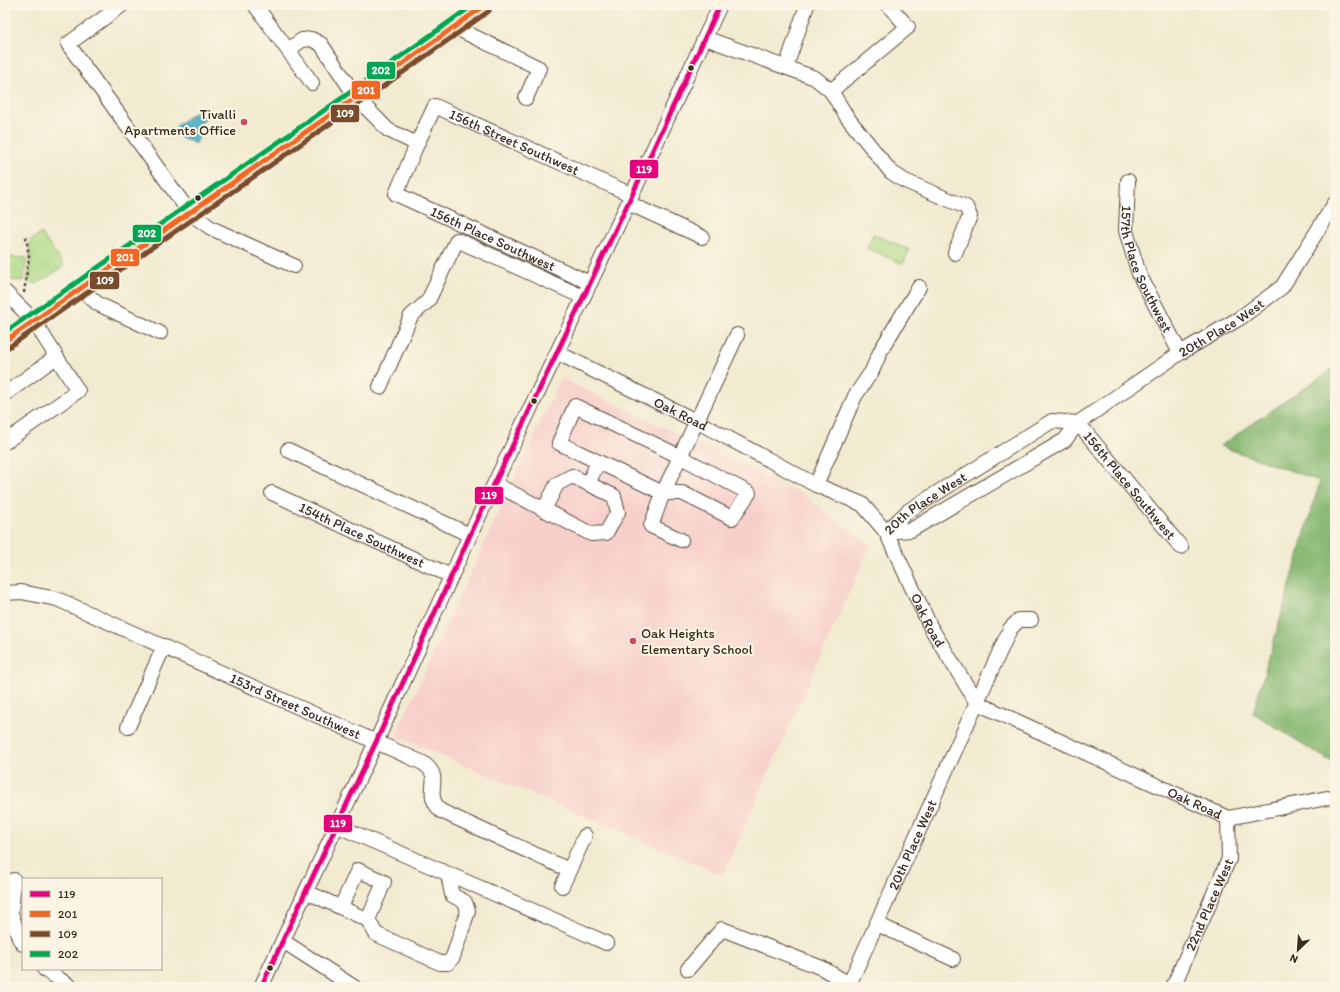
<svg xmlns="http://www.w3.org/2000/svg" width="1340" height="992" viewBox="0 0 1340 992" font-family="Itim,sans-serif">
<style>
.built{fill:#f7d0cb}
.green{fill:#aeda87;stroke:#748252}
.forest{fill:#8aba74;stroke:#627249}
.water{fill:#44acc3;stroke:#406b70}
.lines{fill:none;stroke-linecap:round;stroke-linejoin:round}
.minor-casing{stroke:#564739;stroke-width:16}
.path{stroke:#564739;stroke-width:2.5;stroke-dasharray:3 3;stroke-linecap:butt}
.minor{stroke:#fff;stroke-width:14}
.bus-1-casing{stroke:#fcf5e5;stroke-width:8}
.bus-2-casing{stroke:#fcf5e5;stroke-width:8}
.bus-3-casing{stroke:#fcf5e5;stroke-width:8}
.bus-4-casing{stroke:#fcf5e5;stroke-width:8}
.bus-1{stroke:#e5007d;stroke-width:5}
.bus-2{stroke:#f26522;stroke-width:5}
.bus-3{stroke:#7a4b2a;stroke-width:5}
.bus-4{stroke:#00a651;stroke-width:5}
.bus-dot{fill:#3b2a1e;stroke:#fcf5e5;stroke-width:1.5}
.poi-dot{fill:#d1495b;stroke:#fcf5e5;stroke-width:1.5}
.labels{text-anchor:middle;stroke-width:4;stroke-linejoin:round;paint-order:stroke}
.poi-label{font-size:14px;fill:#3b2a1e;stroke:#fcf5e5;text-anchor:end}
.street-label{font-size:14px;fill:#3b2a1e;stroke:#fcf5e5}
.line-badge{stroke:#fcf5e5;stroke-width:1.5}
.badge-label{font-size:11px;text-anchor:middle;font-weight:bold;fill:#fff}
</style>
<rect width="100%" height="100%" fill="#fcf5e5"/>
<filter id="ink" filterUnits="userSpaceOnUse"><feTurbulence type="fractalNoise" baseFrequency=".025" numOctaves="2"/><feDisplacementMap in="SourceGraphic" scale="8" xChannelSelector="R" yChannelSelector="G"/><feConvolveMatrix kernelMatrix="1 2 1 2 8 2 1 2 1" color-interpolation-filters="sRGB"/></filter>
<filter id="wash" filterUnits="userSpaceOnUse"><feTurbulence type="fractalNoise" baseFrequency=".012" numOctaves="4" result="noise"/><feDisplacementMap in="SourceGraphic" scale="16" xChannelSelector="R" yChannelSelector="G"/><feGaussianBlur stdDeviation="0.9" result="paint"/><feColorMatrix in="noise" values="0 0 0 0 0 0 0 0 0 0 0 0 0 0 0 0 0 1.4 0 .05"/><feComposite in="paint" operator="in"/></filter>
<g filter="url(#wash)">
<rect width="100%" height="100%" fill="#f2ebd1"/>
<path class="built" d="M561 378 802 494 870 546 723 875 395 736Z"/>
<g class="green">
<path d="M41 233 64 266 37 284 27 282 30 262V241Z"/>
<path d="M873 234 909 250 903 264 867 248Z"/>
<path d="M7 257 27 258 23 281 5 279V258Z"/>
</g>
<path class="forest" d="M1335 367V764L1253 713 1320 481 1220 446Z"/>
<path class="water" d="M198 110 205 120 196 127 200 135 196 144 173 134 178 124Z"/>
</g>
<g filter="url(#ink)">
<g class="lines">
<defs>
<g id="minor">
<path d="M122 5 68 44 190 213 211 228 294 266"/>
<path d="M255 5 312 83"/>
<path d="M454 27 539 68 526 98"/>
<path d="M705 38 815 78 831 91 847 117 891 172 905 181 966 207 970 216 955 253"/>
<path id="s1" d="M288 50 302 40 311 39 321 44 356 97 388 130 417 144 396 194 590 283"/>
<path d="M786 67 807 5"/>
<path d="M831 91 908 27 888 5"/>
<path id="s2" d="M417 144 435 106 632 195"/>
<path id="s3" d="M1128 181 1126 231 1139 274 1180 353"/>
<path d="M628 203 702 237"/>
<path d="M81 289 98 304 160 333"/>
<path d="M5 292 34 321 78 391 5 442"/>
<path d="M5 341 356 97 485 5"/>
<path id="s4" d="M558 353 696 421 816 485 862 504 886 532 931 628 977 703 1228 818 1327 798"/>
<path d="M380 387 411 316 428 301 457 240 583 297"/>
<path d="M5 394 56 357"/>
<path d="M575 406 679 456 749 493 732 518 682 493H663L559 443Z"/>
<path id="s5" d="M1078 423 1181 547"/>
<path d="M288 450 470 535"/>
<path d="M495 484 591 534 606 533 618 512 614 496 572 476 557 484 544 510"/>
<path d="M588 484 598 462"/>
<path d="M816 485 855 396 872 371 881 350 919 287"/>
<path id="s6" d="M272 493 451 576"/>
<path id="s7" d="M886 532 911 530 1065 440 1078 423 1180 353 1240 318 1282 287 1335 203"/>
<path id="s8" d="M886 532 908 511 1052 421 1078 423"/>
<path d="M681 540 651 526 663 493 737 335"/>
<path id="s9" d="M5 593 21 592 57 599 423 763C446 779 421 791 441 811L569 870"/>
<path d="M128 727 164 646"/>
<path d="M338 826 582 932 606 943"/>
<path d="M14 880 11 913 19 938 23 944"/>
<path d="M562 886 585 836"/>
<path d="M307 892 368 920 384 882 358 870 341 907"/>
<path d="M368 920 376 934 440 963H448L453 957 468 911 465 902 452 895 448 874"/>
<path d="M877 924 953 959"/>
<path d="M283 941 354 987"/>
<path d="M44 969 71 987"/>
<path d="M688 969 722 929 822 968 849 984"/>
<path d="M261 987 376 742 470 535 632 195 720 5"/>
<path id="s10" d="M848 987 1010 629 1019 620H1031"/>
<path id="s11" d="M1173 987 1229 859 1228 818"/>
</g>
</defs>
<use href="#minor" class="minor-casing"/>
<path class="path" d="M24 293 29 257 26 236"/>
<use href="#minor" class="minor"/>
<defs>
<path id="bus-1" d="M261 987 376 742 470 535 632 195 720 5"/>
<path id="bus-2" d="M5 341 356 97 485 5"/>
<path id="bus-3" d="M9 347 360 103 489 11"/>
<path id="bus-4" d="M5 332 352 91 473 5"/>
</defs>
<use href="#bus-1" class="bus-1-casing"/>
<use href="#bus-2" class="bus-2-casing"/>
<use href="#bus-3" class="bus-3-casing"/>
<use href="#bus-4" class="bus-4-casing"/>
<use href="#bus-1" class="bus-1"/>
<use href="#bus-2" class="bus-2"/>
<use href="#bus-3" class="bus-3"/>
<use href="#bus-4" class="bus-4"/>
</g>
</g>
<g class="bus-dot">
<circle cx="691" cy="68" r="3.5"/>
<circle cx="198" cy="198" r="3.5"/>
<circle cx="534" cy="401" r="3.5"/>
<circle cx="270" cy="968" r="3.5"/>
</g>
<g class="poi-dot">
<circle cx="244" cy="122" r="4"/>
<circle cx="633" cy="641" r="4"/>
</g>
<g class="labels">
<g class="poi-label">
<text x="236" y="119">Tivalli<tspan x="236" dy="16">Apartments Office</tspan></text>
<text x="641" y="638" text-anchor="start">Oak Heights<tspan x="641" dy="16">Elementary School</tspan></text>
</g>
<g class="street-label">
<text dy="5" stroke="none"><textPath href="#s2" startOffset="129">156th Street Southwest</textPath></text>
<text dy="5" stroke="none"><textPath href="#s1" startOffset="340">156th Place Southwest</textPath></text>
<text dy="5" stroke="none"><textPath href="#s3" startOffset="92">157th Place Southwest</textPath></text>
<text dy="5" stroke="none"><textPath href="#s7" startOffset="397">20th Place West</textPath></text>
<text dy="5" stroke="none"><textPath href="#s4" startOffset="137">Oak Road</textPath></text>
<text dy="5" stroke="none"><textPath href="#s5" startOffset="81">156th Place Southwest</textPath></text>
<text dy="5" stroke="none"><textPath href="#s8" startOffset="49">20th Place West</textPath></text>
<text dy="5" stroke="none"><textPath href="#s6" startOffset="99">154th Place Southwest</textPath></text>
<text dy="5" stroke="none"><textPath href="#s4" startOffset="474">Oak Road</textPath></text>
<text dy="5" stroke="none"><textPath href="#s9" startOffset="314">153rd Street Southwest</textPath></text>
<text dy="5" stroke="none"><textPath href="#s4" startOffset="810">Oak Road</textPath></text>
<text dy="5" stroke="none"><textPath href="#s10" startOffset="156">20th Place West</textPath></text>
<text dy="5" stroke="none"><textPath href="#s11" startOffset="90">22nd Place West</textPath></text>
</g>
</g>
<g class="line-badge">
<rect x="366" y="61" width="30" height="19" rx="4" fill="#00a651"/>
<rect x="351" y="80" width="30" height="20" rx="4" fill="#f26522"/>
<rect x="330" y="104" width="30" height="19" rx="4" fill="#7a4b2a"/>
<rect x="629" y="159" width="30" height="20" rx="4" fill="#e5007d"/>
<rect x="132" y="224" width="30" height="19" rx="4" fill="#00a651"/>
<rect x="110" y="248" width="30" height="19" rx="4" fill="#f26522"/>
<rect x="89" y="271" width="31" height="19" rx="4" fill="#7a4b2a"/>
<rect x="474" y="486" width="30" height="19" rx="4" fill="#e5007d"/>
<rect x="323" y="814" width="30" height="19" rx="4" fill="#e5007d"/>
</g>
<g class="badge-label">
<text x="381" y="74">202</text>
<text x="366" y="94">201</text>
<text x="345" y="117">109</text>
<text x="644" y="173">119</text>
<text x="147" y="237">202</text>
<text x="125" y="261">201</text>
<text x="105" y="284">109</text>
<text x="489" y="499">119</text>
<text x="338" y="827">119</text>
</g>
<rect width="1340" height="992" fill="none" stroke="#fcf5e5" stroke-width="20"/>
<rect x="22" y="878" width="140" height="92" fill="#fcf5e5" stroke="#afa495"/>
<rect x="30" y="891" width="20" height="6" fill="#e5007d" stroke="#afa495"/>
<text x="58" y="898" font-size="12" fill="#3b2a1e">119</text>
<rect x="30" y="911" width="20" height="6" fill="#f26522" stroke="#afa495"/>
<text x="58" y="918" font-size="12" fill="#3b2a1e">201</text>
<rect x="30" y="931" width="20" height="6" fill="#7a4b2a" stroke="#afa495"/>
<text x="58" y="938" font-size="12" fill="#3b2a1e">109</text>
<rect x="30" y="951" width="20" height="6" fill="#00a651" stroke="#afa495"/>
<text x="58" y="958" font-size="12" fill="#3b2a1e">202</text>
<g transform="translate(1298 950) rotate(205)" stroke="#fcf5e5" stroke-width="3" paint-order="stroke">
<path d="M0-3L7 15L0 10L-7 15Z" fill="#3b2a1e"/>
<text y="-6" font-size="11" font-weight="bold" text-anchor="middle" fill="#3b2a1e">N</text>
</g>
</svg>
